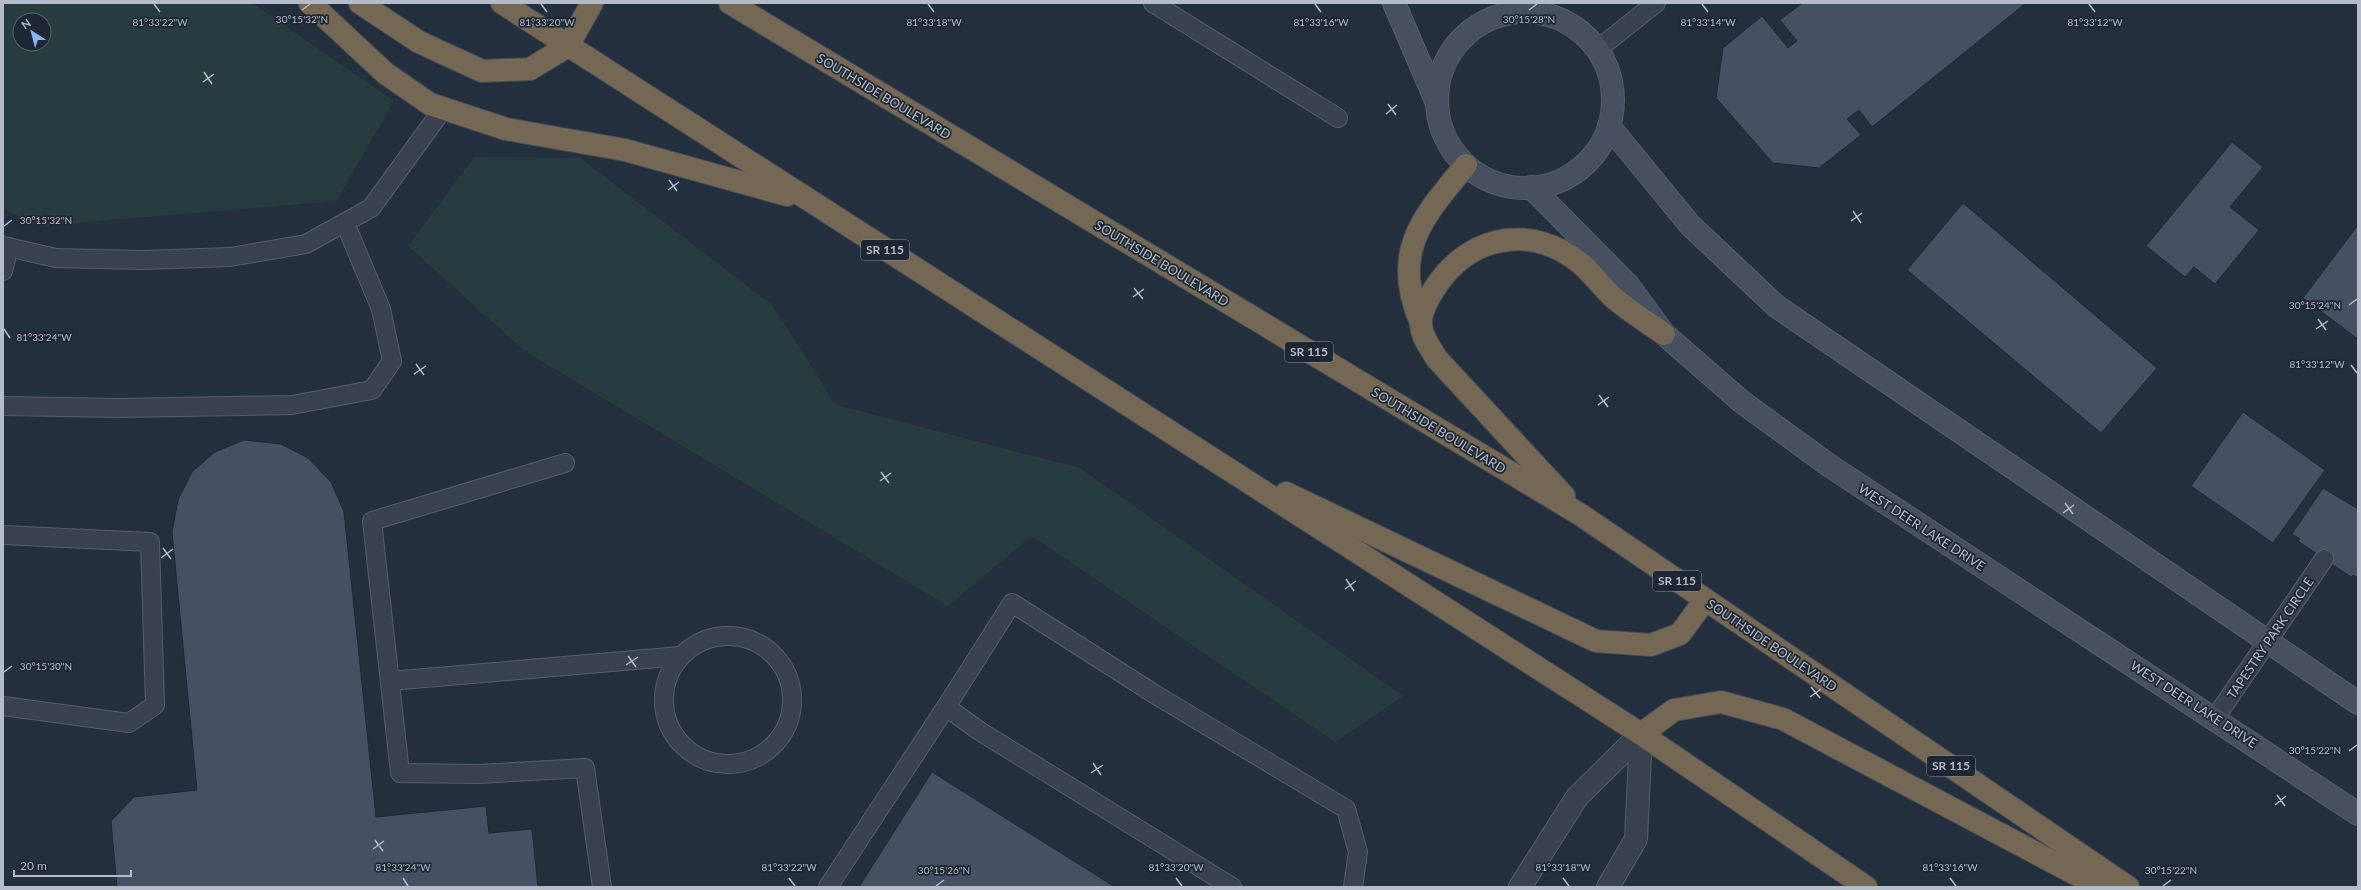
<svg xmlns="http://www.w3.org/2000/svg" width="2361" height="890" viewBox="0 0 2361 890" font-family="Lato,sans-serif">
<style>
.green{fill:#263c3f;fill-rule:evenodd}
.building{fill:#455162;stroke:#1f2835}
.lines{fill:none;stroke-linecap:round;stroke-linejoin:round}
.lane-casing{stroke:#565f6c;stroke-width:20}
.street-casing{stroke:#565f6c;stroke-width:24}
.secondary-casing{stroke:#565f6c;stroke-width:24}
.highway-casing{stroke:#434c59;stroke-width:24}
.lane{stroke:#38414e;stroke-width:18}
.street{stroke:#38414e;stroke-width:22}
.secondary{stroke:#465061;stroke-width:22}
.highway{stroke:#746855;stroke-width:22}
.ticks{fill:none;stroke:#b4bcc9;stroke-width:1.5}
.labels{text-anchor:middle;stroke-width:3.5;stroke-linejoin:round;paint-order:stroke}
.shield{fill:#1d2633;stroke:#878f9c;stroke-width:1}
.shield-label{font-size:12px;font-weight:bold;fill:#b4bcc9}
.street-label{font-size:13px;fill:#b4bcc9;stroke:#1d2633}
.ticks-label{font-size:10px;text-anchor:middle;fill:#b4bcc9;stroke:#1d2633;stroke-width:3.5;stroke-linejoin:round;paint-order:stroke}
</style>
<rect width="100%" height="100%" fill="#242f3e"/>
<g class="green">
<path d="M3 3H252L394 101 336 201 41 226 3 209ZM20 20H44V44H20Z"/>
<path d="M474 157 580 158 772 305 836 405 1080 468 1403 696 1335 742 1032 536 948 606 525 351 408 246Z"/>
</g>
<g class="building">
<path d="M1802 3H2026L1872 127 1859 110 1847 119 1861 135 1819 168 1773 163 1716 98 1723 48 1762 16 1788 48 1797 41 1780 20Z"/>
<path d="M2232 142 2263 167 2230 207 2259 230 2215 284 2194 267 2185 277 2146 246Z"/>
<path d="M1963 203 2157 368 2101 433 1907 270Z"/>
<path d="M2358 225V339L2303 298Z"/>
<path d="M2243 412 2325 470 2273 543 2191 486Z"/>
<path d="M244 440 281 444 308 458 331 482 344 512 376 817 486 806 489 833 532 829 538 887H117L111 821 134 797 197 790 172 532 178 500 192 472 215 452Z"/>
<path d="M2323 488 2358 509V578L2353 575 2351 577 2298 541 2300 539 2292 534Z"/>
<path d="M932 772 1115 887H859Z"/>
</g>
<g class="lines">
<defs>
<g id="lane">
<path d="M1153 3 1338 118"/>
<path d="M1598 49 1656 3"/>
<path d="M3 246 56 258 142 260 230 257 306 244 371 208 443 109"/>
<path d="M3 271 9 247"/>
<path d="M3 406 119 408 292 405 372 390 392 361 381 309 345 223"/>
<path d="M565 463 372 521 400 773 479 774 585 768 602 887"/>
<path d="M3 535 150 542 155 705 129 723 3 706"/>
<circle cx="728" cy="700" r="64"/>
<path d="M390 681 681 656"/>
<path d="M2215 718 2324 559"/>
<path d="M828 887 946 707"/>
<path d="M1232 887 981 732 946 707 1012 603 1156 695 1346 809 1358 852 1353 887"/>
</g>
<g id="street">
<path d="M1520 887 1577 797 1641 734"/>
<path d="M1608 887 1636 839 1641 734"/>
</g>
<g id="secondary">
<path d="M1394 3 1437 103"/>
<circle cx="1525" cy="100" r="88"/>
<path d="M1609 126 1690 225 1776 306 2358 703"/>
<path d="M1531 187 1628 285 1664 334 1742 402 1830 466 2358 814"/>
</g>
<g id="highway">
<path d="M310 3 385 73 430 104 506 129 625 150 787 195"/>
<path d="M360 3 419 42 482 71 530 69 568 46 592 3"/>
<path d="M502 3 1641 734 1866 887"/>
<path d="M730 3 1581 515 2128 887"/>
<path d="M1421 323C1390 251 1423 217 1466 165"/>
<path d="M1286 493 1596 641 1651 645 1680 634 1705 600"/>
<path d="M1564 496 1437 359C1431 349 1421 336 1421 324 1420 311 1432 292 1439 282 1474 234 1533 225 1580 263 1592 273 1602 287 1614 298 1629 311 1647 322 1664 334"/>
<path d="M1641 734 1674 710 1721 702 1783 719 2100 887"/>
</g>
</defs>
<use href="#lane" class="lane-casing"/>
<use href="#street" class="street-casing"/>
<use href="#secondary" class="secondary-casing"/>
<use href="#highway" class="highway-casing"/>
<use href="#lane" class="lane"/>
<use href="#street" class="street"/>
<use href="#secondary" class="secondary"/>
<use href="#highway" class="highway"/>
</g>
<path class="ticks" d="M154 4 160 12M541 4 547 12M928 4 934 12M1315 4 1321 12M1702 4 1708 12M2089 4 2095 12M302 10 310 4M1529 10 1537 4M204 72 212 84M203 82 214 74M1388 104 1396 115M1386 114 1397 105M669 180 677 191M668 190 679 182M1853 211 1861 223M1851 221 1862 213M4 226 12 220M1134 288 1143 299M1133 297 1144 289M2349 305 2357 299M2318 319 2326 330M4 329 10 338M2316 329 2328 321M416 364 424 375M2351 365 2357 373M414 374 426 366M1599 395 1608 407M1598 405 1609 397M881 472 889 483M880 481 891 473M2065 503 2073 514M2063 513 2074 505M163 548 171 559M161 558 173 549M1346 579 1354 591M1345 589 1356 581M628 656 636 667M626 665 638 657M4 672 12 666M1811 687 1820 698M1810 697 1821 689M2349 751 2357 745M1093 763 1101 775M1091 773 1103 765M2277 795 2285 806M2275 805 2286 796M375 840 383 851M373 849 384 841M403 878 408 886M789 878 795 886M1176 878 1182 886M1563 878 1569 886M1950 878 1956 886M936 886 944 880M2163 886 2171 880"/>
<g class="labels">
<g class="shield">
<rect x="861" y="240" width="48" height="20" rx="3"/>
<rect x="1285" y="342" width="48" height="20" rx="3"/>
<rect x="1653" y="571" width="48" height="20" rx="3"/>
<rect x="1927" y="756" width="48" height="20" rx="3"/>
</g>
<g class="shield-label">
<text x="885" y="254">SR 115</text>
<text x="1309" y="356">SR 115</text>
<text x="1677" y="585">SR 115</text>
<text x="1951" y="770">SR 115</text>
</g>
<g class="street-label">
<text transform="translate(884 96) rotate(31)" y="5">SOUTHSIDE BOULEVARD</text>
<text transform="translate(1162 263) rotate(31)" y="5">SOUTHSIDE BOULEVARD</text>
<text transform="translate(1439 430) rotate(31)" y="5">SOUTHSIDE BOULEVARD</text>
<text transform="translate(1922 527) rotate(33)" y="5">WEST DEER LAKE DRIVE</text>
<text transform="translate(2270 638) rotate(-56)" y="5">TAPESTRY PARK CIRCLE</text>
<text transform="translate(1772 645) rotate(34)" y="5">SOUTHSIDE BOULEVARD</text>
<text transform="translate(2194 704) rotate(33)" y="5">WEST DEER LAKE DRIVE</text>
</g>
</g>
<g class="ticks-label">
<text x="302" y="23">30°15'32"N</text>
<text x="1529" y="23">30°15'28"N</text>
<text x="160" y="26">81°33'22"W</text>
<text x="547" y="26">81°33'20"W</text>
<text x="934" y="26">81°33'18"W</text>
<text x="1321" y="26">81°33'16"W</text>
<text x="1708" y="26">81°33'14"W</text>
<text x="2095" y="26">81°33'12"W</text>
<text x="46" y="224">30°15'32"N</text>
<text x="2315" y="309">30°15'24"N</text>
<text x="44" y="341">81°33'24"W</text>
<text x="2317" y="368">81°33'12"W</text>
<text x="46" y="670">30°15'30"N</text>
<text x="2315" y="754">30°15'22"N</text>
<text x="403" y="871">81°33'24"W</text>
<text x="789" y="871">81°33'22"W</text>
<text x="1176" y="871">81°33'20"W</text>
<text x="1563" y="871">81°33'18"W</text>
<text x="1950" y="871">81°33'16"W</text>
<text x="944" y="874">30°15'26"N</text>
<text x="2171" y="874">30°15'22"N</text>
</g>
<rect width="2361" height="890" fill="none" stroke="#b4bcc9" stroke-width="8"/>
<g transform="translate(32 32) rotate(324)"><circle r="19" fill="#1d2633" stroke="#59626f"/>
<path d="M0-3L7 15L0 10L-7 15Z" fill="#8ab4f8"/>
<text y="-6" font-size="11" font-weight="bold" text-anchor="middle" fill="#b4bcc9">N</text>
</g>
<path d="M14 870v6h117v-6" fill="none" stroke="#b4bcc9" stroke-width="2"/>
<text x="20" y="870" font-size="12" fill="#b4bcc9" stroke="#1d2633" stroke-width="3" paint-order="stroke">20 m</text>
</svg>
